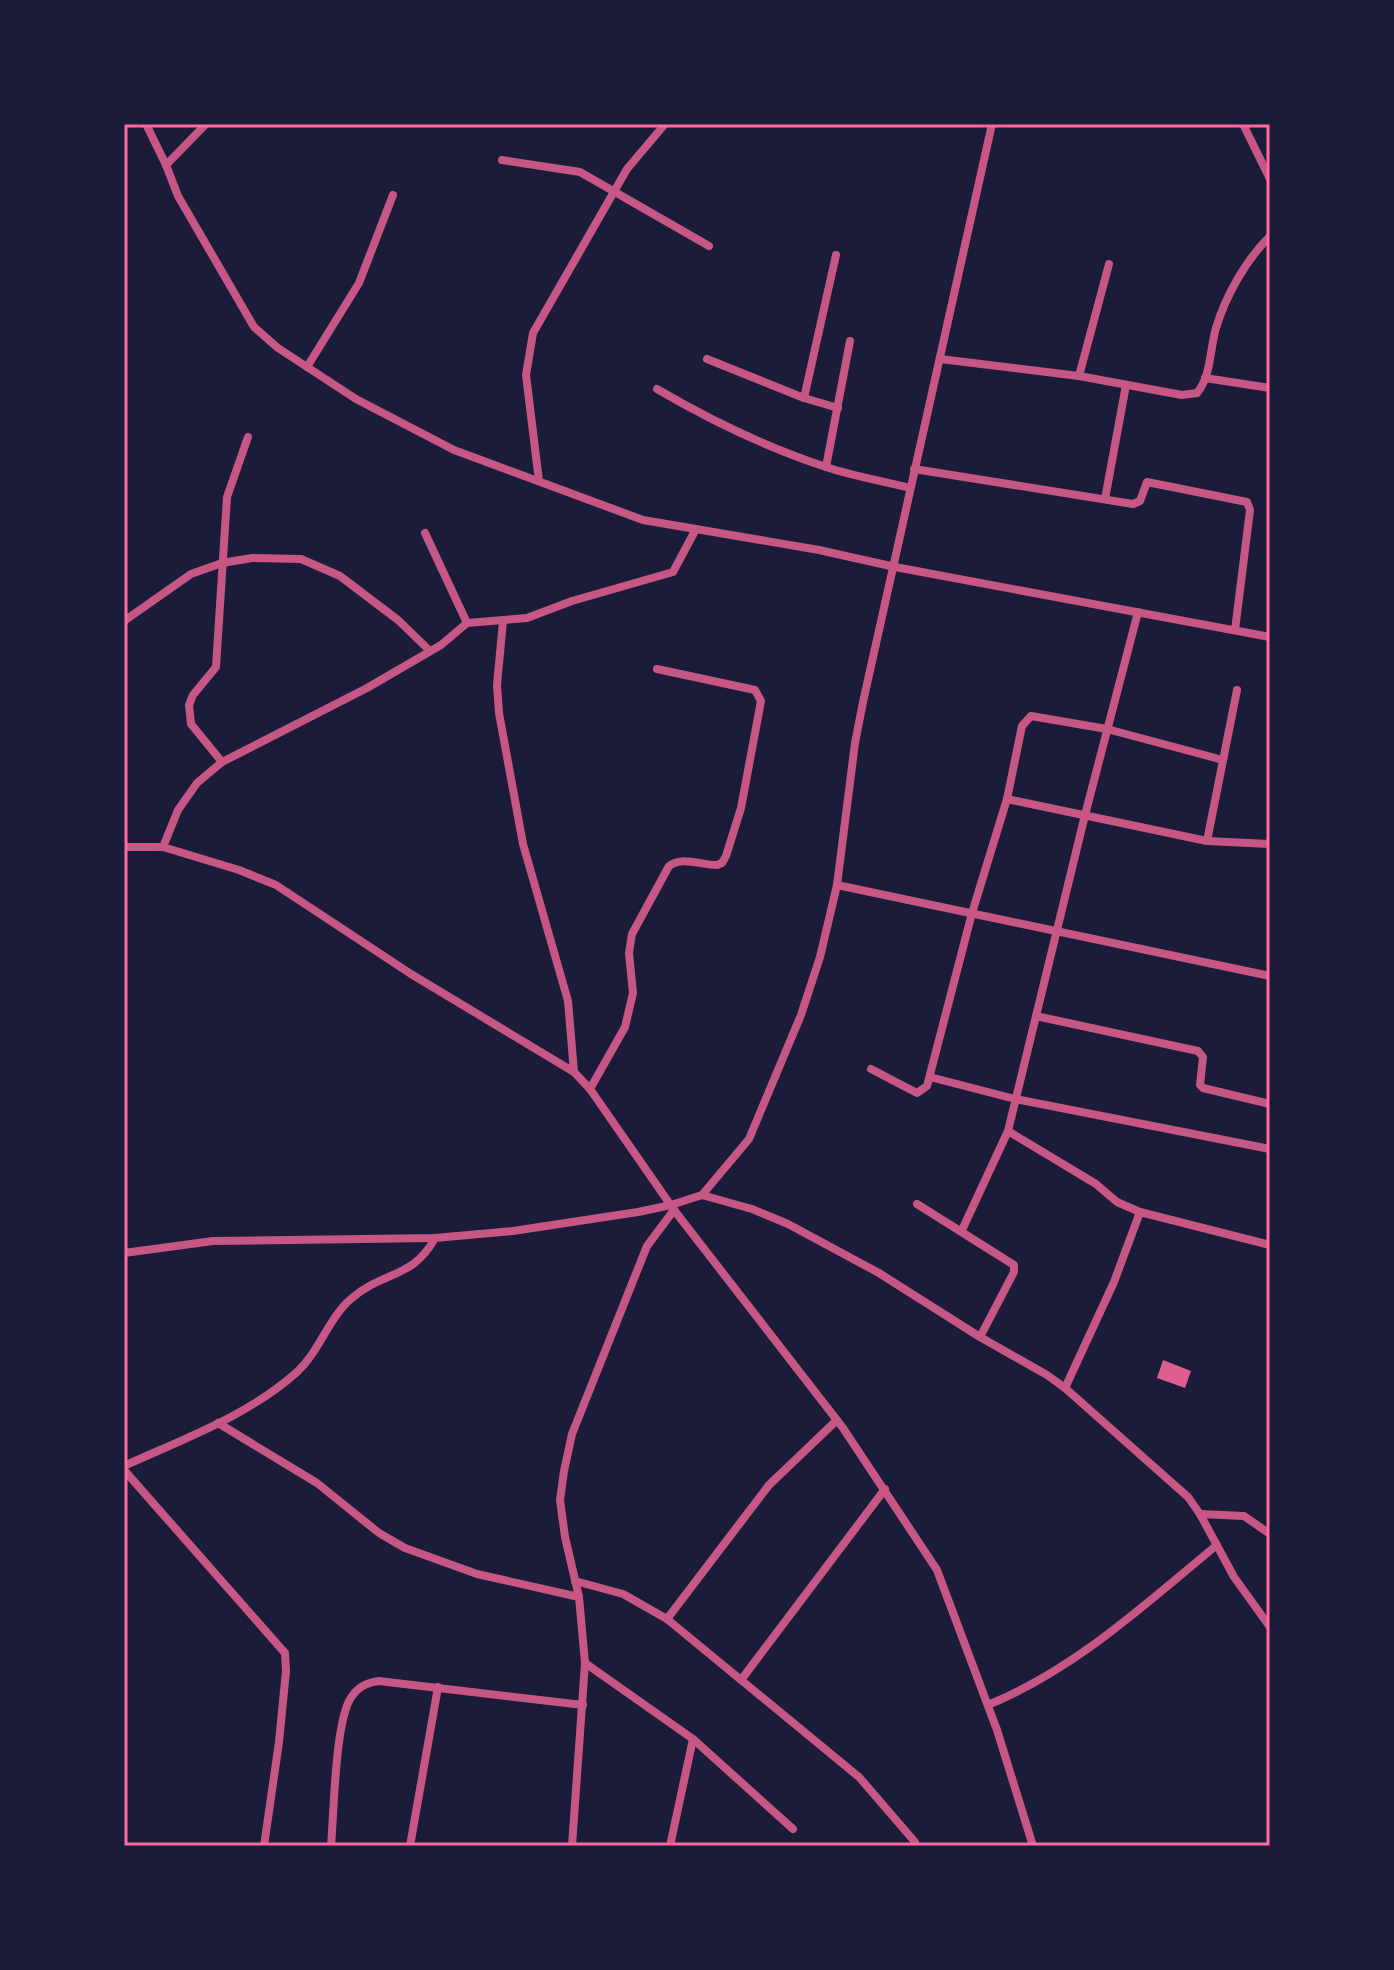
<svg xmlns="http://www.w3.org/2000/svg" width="1394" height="1970" viewBox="0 0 1394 1970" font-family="'Titillium Web',sans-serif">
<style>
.building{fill:#dd5f8e}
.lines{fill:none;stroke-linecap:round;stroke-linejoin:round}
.minor{stroke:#c65784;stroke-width:8}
.neatline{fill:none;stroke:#ff6b9d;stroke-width:3}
</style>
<rect width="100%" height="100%" fill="#1b1b3a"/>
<path class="building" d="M1163 1360 1191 1371 1185 1388 1157 1378Z"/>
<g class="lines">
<g class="minor">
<path d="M146 124 166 165 178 196 254 327 278 348 356 399 454 450 643 520 819 550 895 567 1270 637"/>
<path d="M1243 124 1270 179"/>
<path d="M502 160 580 172 709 246"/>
<path d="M166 165 206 124"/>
<path d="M707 359 804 398 838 408"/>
<path d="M940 359 1079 376 1182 395 1197 393C1211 377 1210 348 1216 328 1226 295 1246 260 1270 236"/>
<path d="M307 367 359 283 393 195"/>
<path d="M1079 376 1109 264"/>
<path d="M1205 378 1270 388"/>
<path d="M657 389C710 420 768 448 826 467 853 476 882 481 910 488"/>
<path d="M804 398 836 255"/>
<path d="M826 467 850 341"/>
<path d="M914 469 1133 504 1140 501 1147 482 1247 502 1250 510 1235 630"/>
<path d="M539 481 526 375 533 333 627 169 665 124"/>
<path d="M1105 499 1126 385"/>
<path d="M425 533 467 623"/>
<path d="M124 621 191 574 222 563 252 558 301 559 340 576 398 620 430 651"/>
<path d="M503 621 497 685 499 713 523 844 568 1001 574 1072"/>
<path d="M222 762 191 724 189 705 193 695 216 667 227 497 248 437"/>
<path d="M1007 799 1207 841 1270 844"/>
<path d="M1207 841 1237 690"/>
<path d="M124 847H163L239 870 276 885 411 974 574 1072 590 1089 674 1210 843 1428 937 1570 997 1730 1033 1846"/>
<path d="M163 847 178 810 197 783 222 762 367 688 441 645 467 623 527 618 572 601 673 572 696 529"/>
<path d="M837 885 1270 976"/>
<path d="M1036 1016 1198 1051 1203 1057 1200 1085 1203 1088 1270 1104"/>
<path d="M871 1069 917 1093 927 1086 972 913 1007 799 1022 726 1031 716 1107 729 1223 760"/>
<path d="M930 1077 1015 1099 1270 1149"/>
<path d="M590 1089 625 1027 633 993 629 953 632 934 669 866C683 856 700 865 717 865L722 863 726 856 741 808 761 701 755 690 657 669"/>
<path d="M1008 1131 1096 1184 1117 1202 1140 1212 1270 1245"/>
<path d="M702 1195 749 1139 801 1015 820 957 837 885 855 743 863 702 992 124"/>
<path d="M917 1204 1014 1265V1272L980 1337"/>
<path d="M962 1230 1008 1131 1085 815 1138 612"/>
<path d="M124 1253 213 1241 435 1238 513 1231 638 1212 671 1205 702 1195 752 1209 788 1224 879 1273 980 1337 1047 1375 1065 1388 1188 1497 1200 1514 1234 1577 1270 1627"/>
<path d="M1065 1388 1114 1282 1140 1212"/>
<path d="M218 1423 317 1483 379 1533 405 1548 477 1574 579 1597"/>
<path d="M124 1466C183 1439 248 1416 297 1372 320 1351 328 1318 352 1298 382 1272 414 1278 435 1238"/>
<path d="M124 1470 285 1653 286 1671 279 1742 264 1846"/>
<path d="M1200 1514 1244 1516 1270 1534"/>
<path d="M575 1581 623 1594 667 1619 859 1777 915 1842"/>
<path d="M667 1619 769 1485 837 1420"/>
<path d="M585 1663 693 1739 793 1829"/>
<path d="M741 1680 885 1489"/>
<path d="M988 1705C1076 1669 1145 1604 1217 1545"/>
<path d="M331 1846C334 1811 335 1730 349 1701 356 1688 365 1683 379 1681L583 1705"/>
<path d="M410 1846 438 1687"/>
<path d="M572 1846 585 1663 579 1597 565 1537 560 1500 564 1471 572 1434 647 1246 674 1210"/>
<path d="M670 1846 693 1739"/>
</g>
</g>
<rect width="1394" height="1970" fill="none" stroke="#1b1b3a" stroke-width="252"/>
<rect x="126" y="126" width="1142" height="1718" class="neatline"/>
</svg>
